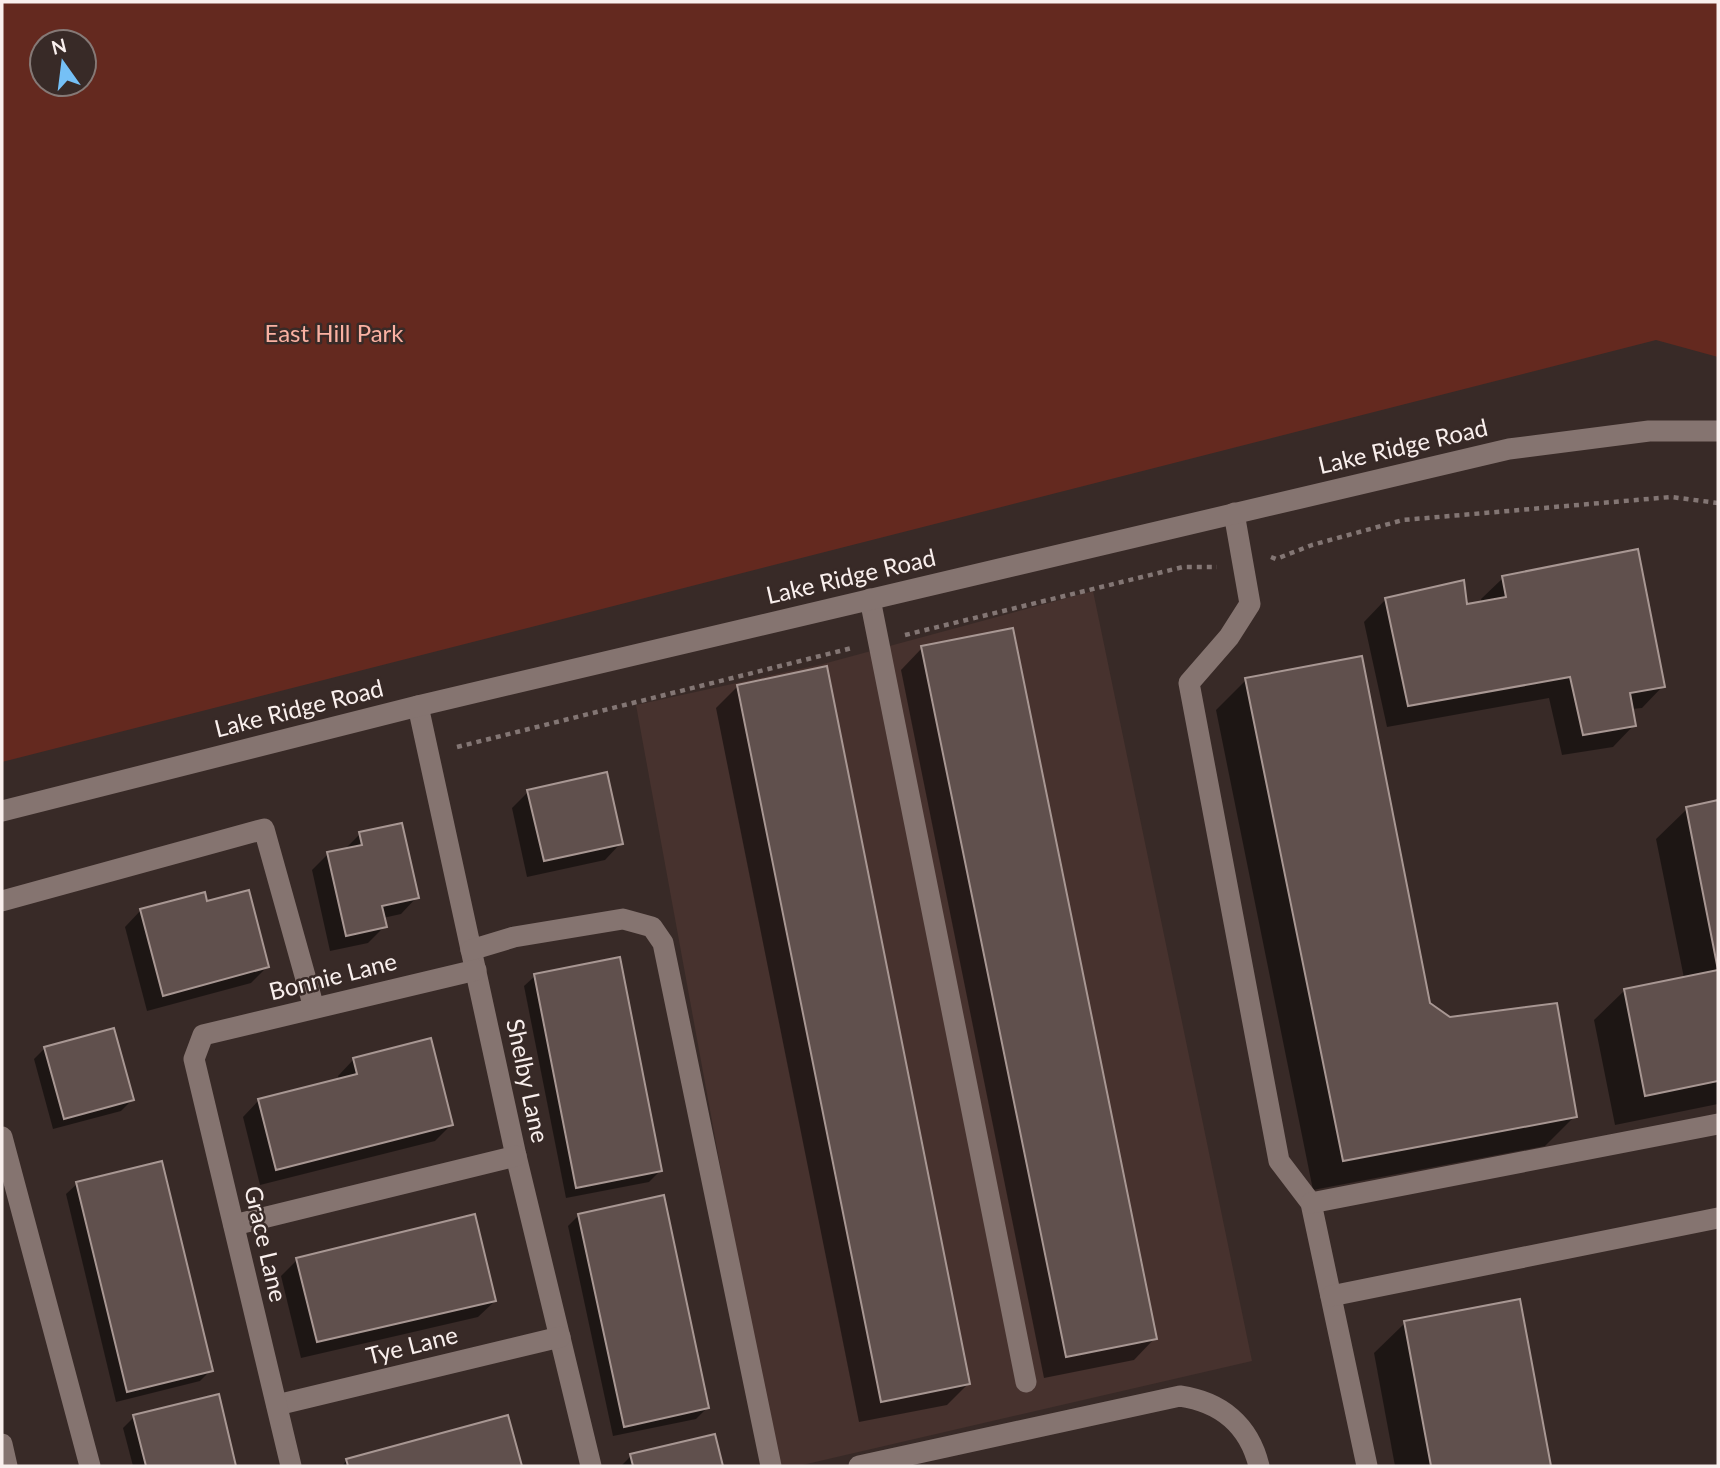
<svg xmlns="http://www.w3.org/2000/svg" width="1720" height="1468" viewBox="0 0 1720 1468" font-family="Lato,sans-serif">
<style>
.built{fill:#47322e}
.green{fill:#64291f;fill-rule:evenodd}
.shadow{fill:#0007}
.building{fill:#60504d;stroke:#a89793;stroke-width:2}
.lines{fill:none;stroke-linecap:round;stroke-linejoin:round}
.path{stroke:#837674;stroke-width:4.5;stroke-dasharray:5 5;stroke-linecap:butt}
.minor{stroke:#857470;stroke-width:21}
.labels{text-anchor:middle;stroke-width:5;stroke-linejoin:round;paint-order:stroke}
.park-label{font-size:24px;fill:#fab1a2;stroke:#382a27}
.street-label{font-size:24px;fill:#f9efed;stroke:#382a27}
</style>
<rect width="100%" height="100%" fill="#382a27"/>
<path class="built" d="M1093 591 1252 1361 798 1466H775L636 705 823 664Z"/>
<path class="green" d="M2 2H1718V357L1656 340 2 762ZM42 42H84V84H42Z"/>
<g class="shadow">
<path d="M1503 578 1663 686 1642 708 1632 709 1634 725 1613 747 1562 755 1549 698 1387 727 1364 622 1385 600 1466 606 1482 603 1481 599Z"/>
<path d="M922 648 1155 1338 1134 1360 1044 1378 901 670Z"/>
<path d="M1246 680 1428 1004 1575 1116 1545 1146 1313 1190 1216 710Z"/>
<path d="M738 686 968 1384 947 1405 859 1422 716 708Z"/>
<path d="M528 792 621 843 605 860 527 877 512 808Z"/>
<path d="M1718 802V1104L1615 1125 1594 1020 1625 990 1684 978 1656 839 1687 809Z"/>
<path d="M360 834 417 897 401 914 383 918 385 926 368 943 330 951 312 870 328 854 343 851Z"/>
<path d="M206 903 267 967 251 983 147 1011 125 927 141 910Z"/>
<path d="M535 976 660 1171 649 1182 566 1198 524 986Z"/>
<path d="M45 1048 132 1100 121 1111 53 1129 34 1059Z"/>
<path d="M354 1059 451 1125 435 1141 260 1185 243 1117 259 1100 339 1080 338 1076Z"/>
<path d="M77 1184 211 1370 200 1381 116 1402 66 1194Z"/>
<path d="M579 1215 707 1408 696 1419 613 1436 568 1226Z"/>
<path d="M297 1260 495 1301 478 1317 301 1358 281 1276Z"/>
<path d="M1519 1301 1549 1466H1395L1374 1353 1405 1323Z"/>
<path d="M217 1396 235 1466H133L123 1428 134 1417Z"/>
<path d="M507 1418 520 1466H342L347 1460Z"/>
<path d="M713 1436 721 1466H621L631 1456Z"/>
</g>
<g class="building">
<path d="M1638 549 1665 687 1630 693 1636 726 1583 735 1570 677 1408 706 1385 598 1464 580 1467 604 1506 597 1502 576Z"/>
<path d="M1013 628 1157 1339 1066 1357 921 646Z"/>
<path d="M1362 656 1430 1003 1450 1017 1557 1003 1577 1117 1343 1161 1245 678Z"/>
<path d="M827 666 970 1384 881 1402 737 685Z"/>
<path d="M607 772 623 844 544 861 527 790Z"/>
<path d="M1718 800V1081L1645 1096 1624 989 1718 970 1686 807Z"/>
<path d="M402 823 419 898 382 906 387 927 346 936 327 852 362 845 359 832Z"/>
<path d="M249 890 269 967 163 996 140 909 205 892 207 901Z"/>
<path d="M620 957 662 1171 576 1188 534 974Z"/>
<path d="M114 1028 134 1100 64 1119 44 1047Z"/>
<path d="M431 1038 453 1125 276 1170 258 1099 357 1074 353 1058Z"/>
<path d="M162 1161 213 1371 127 1392 76 1182Z"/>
<path d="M664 1195 709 1408 624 1427 578 1214Z"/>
<path d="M475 1214 496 1301 317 1342 296 1258Z"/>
<path d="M1520 1299 1551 1466H1431L1404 1321Z"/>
<path d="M219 1394 236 1466H146L133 1415Z"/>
<path d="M508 1415 522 1466H348L346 1459Z"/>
<path d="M715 1434 723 1466H633L630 1454Z"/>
</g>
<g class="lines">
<g class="path">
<path d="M1271 557 1276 559 1312 545 1403 520 1671 497 1718 503"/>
<path d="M905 635 1183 567H1217"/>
<path d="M457 747 852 648"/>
</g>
<g class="minor">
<path d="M1234 513 1250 604 1229 637 1189 683 1279 1161 1311 1203 1367 1466"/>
<path d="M870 599 1026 1382"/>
<path d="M418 706 516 1156 591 1466"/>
<path d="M2 811 418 706 1509 449 1649 431H1718"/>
<path d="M2 901 264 829 314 1008"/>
<path d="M471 950 514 937 623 919 652 927 663 943 771 1466"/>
<path d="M2 1137 90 1466"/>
<path d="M1311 1203 1718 1124"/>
<path d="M234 1225 516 1156"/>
<path d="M1331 1296 1718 1218"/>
<path d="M277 1405 560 1337"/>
<path d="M2 1444 7 1466"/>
<path d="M291 1466 194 1059 203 1035 476 970"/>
<path d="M859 1466 1180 1396C1221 1402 1249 1425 1259 1466"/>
</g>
</g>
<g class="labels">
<g class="park-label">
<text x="334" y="342">East Hill Park</text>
</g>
<g class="street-label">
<text transform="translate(1403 447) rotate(-13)" y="8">Lake Ridge Road</text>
<text transform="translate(851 577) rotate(-13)" y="8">Lake Ridge Road</text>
<text transform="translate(299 709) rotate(-14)" y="8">Lake Ridge Road</text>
<text transform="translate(333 977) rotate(-14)" y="8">Bonnie Lane</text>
<text transform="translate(527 1081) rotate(78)" y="8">Shelby Lane</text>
<text transform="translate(265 1244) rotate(77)" y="8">Grace Lane</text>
<text transform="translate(412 1346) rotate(-14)" y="8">Tye Lane</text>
</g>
</g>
<rect width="1720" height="1468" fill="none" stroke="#f9efed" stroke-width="7"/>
<g transform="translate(63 63) rotate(346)"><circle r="33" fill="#382a27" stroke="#857976" stroke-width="2"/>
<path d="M0-5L12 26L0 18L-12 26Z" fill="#75c0f6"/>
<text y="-10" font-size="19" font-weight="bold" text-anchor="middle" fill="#f9efed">N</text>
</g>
</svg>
